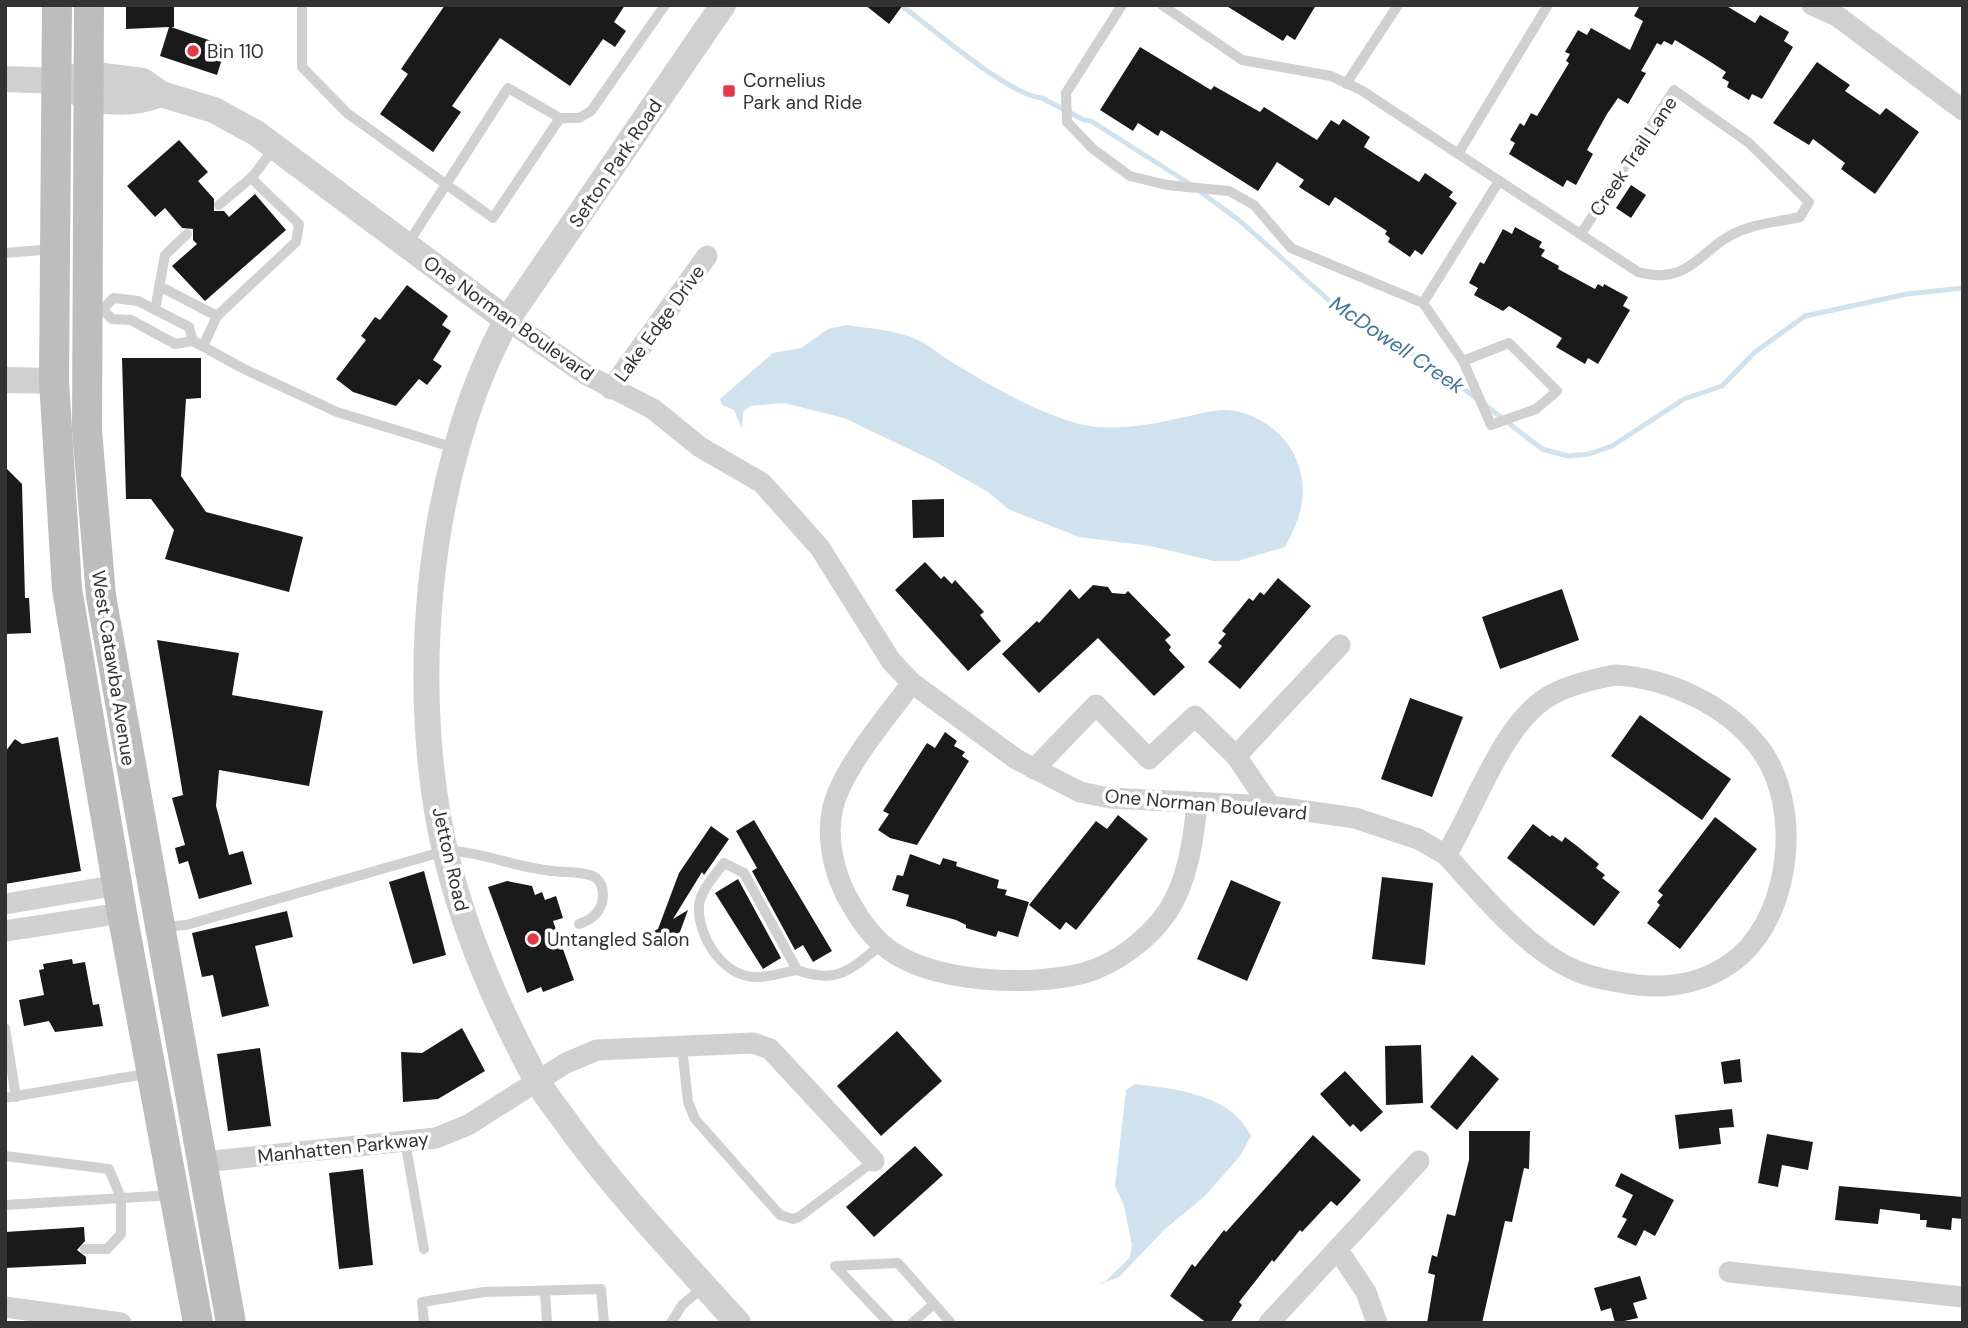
<svg xmlns="http://www.w3.org/2000/svg" width="1968" height="1328" viewBox="0 0 1968 1328" font-family="'DM Sans',sans-serif">
<style>
.water{fill:#cfe2ee}
.lines{fill:none;stroke-linecap:round;stroke-linejoin:round}
.stream{stroke:#cfe2ee;stroke-width:5}
.building{fill:#1a1a1a}
.service{stroke:#d0d0d0;stroke-width:10}
.minor{stroke:#d0d0d0;stroke-width:21}
.tertiary{stroke:#d0d0d0;stroke-width:26}
.secondary{stroke:#bdbdbd;stroke-width:30}
.poi-dot{fill:#e63946;stroke:#fff;stroke-width:2.5}
.labels{text-anchor:middle;stroke-width:7;stroke-linejoin:round;paint-order:stroke}
.poi-label{font-size:19px;fill:#333;stroke:#fff;text-anchor:start}
.street-label{font-size:19px;fill:#333;stroke:#fff}
.water-label{font-size:21px;font-style:italic;fill:#3f7597;stroke:#fff}
</style>
<rect width="100%" height="100%" fill="#fff"/>
<g class="water">
<path d="M846 325C872 329 901 330 924 343 933 348 941 356 950 361 991 386 1033 411 1080 424 1110 432 1150 425 1180 418 1195 415 1213 409 1228 410 1257 413 1287 433 1297 461 1309 492 1301 518 1285 547L1238 561H1214L1150 546 1079 537 1008 509 988 492 932 460 844 418 784 403 750 406 743 412 742 429 734 410 722 405 720 399 773 353 801 348 828 329Z"/>
<path d="M1135 1084C1176 1089 1231 1094 1251 1136L1240 1156 1205 1196 1165 1229 1119 1277 1097 1285 1107 1280 1130 1257 1132 1245 1124 1206 1115 1186 1126 1090Z"/>
</g>
<g class="lines">
<g class="stream">
<path d="M901 5C930 27 1010 96 1042 98L1084 120 1091 121 1190 184"/>
<path d="M1198 190 1240 221 1341 311 1385 341 1431 363 1477 399"/>
<path d="M1485 405 1542 449 1568 456 1589 454 1612 446 1684 399 1722 386 1755 352 1805 316 1907 294 1963 288"/>
</g>
</g>
<g class="building">
<path d="M126 5H174V27H171L226 46 217 75 160 56 169 27 126 29Z"/>
<path d="M445 5H625L614 22 626 31 615 47 603 39 570 86 500 38 452 106 461 112 433 152 380 114 408 74 401 69Z"/>
<path d="M865 5H903L889 24Z"/>
<path d="M1225 5H1316L1295 40 1287 35 1283 41Z"/>
<path d="M1640 5H1725L1755 23 1760 15 1789 32 1784 41 1793 47 1762 99 1752 94 1749 100 1727 87 1729 82 1722 78 1726 72 1706 59 1675 40 1672 45 1664 41 1661 45 1657 43 1641 71 1646 73 1628 104 1618 98 1607 114 1587 150 1593 154 1576 185 1567 180 1563 187 1509 154 1515 143 1510 140 1520 123 1524 126 1531 113 1537 116 1569 63 1566 61 1570 54 1565 52 1578 30 1587 35 1591 28 1630 50 1643 21 1634 16Z"/>
<path d="M1140 47 1211 90 1214 86 1260 112 1264 107 1317 140 1331 120 1339 125 1343 119 1370 137 1364 147 1419 182 1425 173 1453 192 1449 197 1457 203 1422 255 1415 250 1410 257 1388 242 1390 238 1385 234 1387 231 1335 197 1329 206 1299 187 1304 180 1277 162 1258 191 1161 130 1158 136 1138 123 1133 131 1100 110Z"/>
<path d="M1817 62 1850 85 1845 91 1880 115 1886 108 1919 132 1875 194 1841 169 1845 163 1813 139 1809 145 1773 123Z"/>
<path d="M179 140 208 172 198 181 214 199V211H224L229 217 255 194 286 230 205 301 172 266 197 244 193 240V229L182 228 165 208 155 217 127 186Z"/>
<path d="M1631 185 1646 195 1631 218 1616 208Z"/>
<path d="M1515 227 1542 242 1539 247 1545 250 1541 256 1559 266 1558 269 1595 289 1598 284 1603 287 1604 284 1628 297 1623 306 1630 310 1598 364 1588 358 1585 364 1556 347 1562 338 1509 306 1503 311 1474 295 1478 288 1469 283 1480 262 1484 264 1503 229 1512 234Z"/>
<path d="M407 285 448 316 442 325 451 331 433 360 442 366 427 385 419 379 396 406 353 392 336 379 366 340 361 336 375 317 380 320Z"/>
<path d="M122 358H201V398L186 399 181 476 206 512 303 537 289 592 165 559 174 530 151 499H126Z"/>
<path d="M5 467 22 484 25 598H29L31 633 5 634Z"/>
<path d="M944 499V537L913 538 912 500Z"/>
<path d="M925 562 941 579 944 576 952 584 955 580 984 612 980 615 1001 641 968 671 895 590Z"/>
<path d="M1278 578 1311 606 1240 689 1208 662 1222 646 1218 643 1226 634 1222 631 1249 598 1253 601 1260 592 1264 595Z"/>
<path d="M1093 585 1108 587 1112 593 1125 594 1128 591 1171 635 1165 640 1171 647 1169 650 1185 667 1154 696 1098 638 1039 693 1002 654 1037 621 1039 623 1070 589 1079 599Z"/>
<path d="M1562 589 1579 640 1500 669 1482 617Z"/>
<path d="M157 640 239 653 232 695 323 711 309 786 219 770 216 806 229 855 243 851 252 884 199 899 188 861 179 864 175 848 185 845 172 798 183 795Z"/>
<path d="M1410 698 1463 717 1432 797 1381 779Z"/>
<path d="M1640 715 1731 779 1702 820 1611 756Z"/>
<path d="M945 732 957 741 954 746 965 752 962 756 969 761 917 845 890 838 878 830 889 814 883 811 927 743 935 748Z"/>
<path d="M58 737 81 871 5 884V752L15 739 22 744Z"/>
<path d="M1118 815 1148 839 1076 930 1066 922 1060 930 1029 905 1096 821 1107 829Z"/>
<path d="M1715 817 1757 849 1680 949 1647 923 1660 905 1657 902 1663 895 1658 891Z"/>
<path d="M754 820 832 951 813 962 803 945 795 950 752 871 757 868 736 831Z"/>
<path d="M1533 824 1550 837 1552 835 1562 842 1565 837 1577 846 1599 864 1596 868 1605 875 1602 878 1620 892 1594 926 1507 858Z"/>
<path d="M711 826 729 839 704 875 702 872 673 919 688 910 677 940 663 935 659 939 655 937 656 932 654 931 658 929 679 873Z"/>
<path d="M910 854 940 865 943 858 957 862 956 866 999 880 997 888 1007 890 1005 895 1029 902 1018 937 998 931 996 937 966 928V925L956 920 906 906 909 895 892 890 897 875 903 876Z"/>
<path d="M424 871 446 955 413 964 389 882Z"/>
<path d="M1382 877 1433 883 1425 965 1372 959Z"/>
<path d="M738 879 781 958 763 969 715 893Z"/>
<path d="M1231 880 1281 902 1247 981 1197 959Z"/>
<path d="M507 881 532 886 535 895 542 892 545 900 556 896 563 918 553 921 574 980 543 992 541 987 527 993 488 887Z"/>
<path d="M287 911 293 937 255 946 269 1006 222 1017 213 975 202 977 192 933Z"/>
<path d="M72 959 73 964 85 962 93 1005 99 1004 103 1026 55 1032 49 1021 24 1026 19 1000 44 995 39 970 44 969 43 964Z"/>
<path d="M462 1028 485 1071 438 1099 403 1102 401 1052 422 1053Z"/>
<path d="M897 1031 942 1081 881 1136 837 1086Z"/>
<path d="M1421 1045 1423 1103 1386 1105 1385 1046Z"/>
<path d="M260 1048 271 1126 228 1131 217 1054Z"/>
<path d="M1472 1055 1499 1079 1457 1130 1430 1107Z"/>
<path d="M1740 1059 1742 1082 1724 1084 1721 1062Z"/>
<path d="M1345 1071 1383 1112 1361 1132 1353 1124 1350 1127 1320 1094Z"/>
<path d="M1732 1109 1734 1127 1719 1128 1721 1144 1679 1149 1675 1115Z"/>
<path d="M1469 1131H1530L1529 1169 1524 1168 1512 1222 1505 1221 1482 1323H1427L1435 1275 1428 1273 1432 1255 1437 1257 1447 1214 1455 1216 1469 1160Z"/>
<path d="M1767 1134 1813 1142 1808 1170 1782 1165 1778 1187 1758 1183Z"/>
<path d="M1313 1135 1361 1180 1337 1206 1331 1201 1302 1232 1300 1230 1274 1262 1272 1260 1239 1302 1242 1305 1230 1323H1207L1170 1296 1192 1264 1195 1267 1224 1230 1226 1232Z"/>
<path d="M915 1146 943 1175 874 1237 846 1207Z"/>
<path d="M363 1169 373 1265 339 1269 329 1173Z"/>
<path d="M1621 1173 1674 1200 1655 1236 1644 1230 1636 1246 1617 1237 1627 1219 1622 1217 1633 1195 1615 1186Z"/>
<path d="M1839 1186 1963 1197V1219L1952 1218 1951 1230 1926 1227 1927 1220H1920V1214L1880 1209 1878 1224 1835 1220Z"/>
<path d="M84 1227 85 1241 77 1250 86 1257V1264L5 1268V1232Z"/>
<path d="M1640 1276 1647 1299 1633 1303 1638 1318 1615 1323 1611 1308 1601 1311 1594 1288Z"/>
</g>
<g class="lines">
<g class="service">
<path d="M302 5V67L347 113 493 218 560 118 508 88 407 245"/>
<path d="M1122 5 1066 93 1067 122 1093 149 1130 176 1167 185 1229 191 1254 205 1291 248 1423 303 1463 361 1491 425 1536 409 1557 391 1509 343 1463 361"/>
<path d="M1162 5 1242 60 1331 76 1361 90 1638 272C1692 287 1700 246 1742 230 1760 223 1782 221 1800 217L1809 202 1749 143 1674 90 1581 234"/>
<path d="M1346 84 1398 5"/>
<path d="M560 118H579L591 111 665 5"/>
<path d="M1458 154 1548 5"/>
<path d="M219 205 253 176 275 147"/>
<path d="M5 253 54 249"/>
<path d="M159 286 217 316"/>
<path d="M1423 303 1499 181"/>
<path d="M102 309 112 319 131 320 175 344 193 341 244 369 337 412 455 448"/>
<path d="M95 310 102 309 114 298 138 301 189 327 193 341"/>
<path d="M155 310 165 255 187 234"/>
<path d="M203 346 217 316 296 242 299 224 251 178"/>
<path d="M161 927 186 925 445 851C482 851 516 868 553 871 565 873 586 871 596 878 604 885 604 894 602 903 598 915 590 920 579 924"/>
<path d="M797 970C785 972 771 977 759 977 724 979 697 937 699 905 701 890 715 875 724 863L744 873 797 970C838 985 851 969 882 944"/>
<path d="M5 1028 16 1097"/>
<path d="M682 1047 688 1102 695 1119 780 1215 793 1219 799 1217 874 1161"/>
<path d="M5 1098 151 1073"/>
<path d="M405 1141 424 1249"/>
<path d="M5 1156 109 1169 121 1198V1234L107 1249H85"/>
<path d="M5 1205 173 1195"/>
<path d="M545 1292 547 1323"/>
<path d="M424 1323 422 1302 484 1292 601 1289 604 1323"/>
<path d="M671 1323 682 1305 705 1286"/>
<path d="M889 1323 835 1266 898 1263 951 1323"/>
<path d="M912 1323 934 1304"/>
</g>
<g class="minor">
<path d="M1812 5 1837 16 1963 110"/>
<path d="M507 320 585 374 653 409 700 447 762 483 820 548 891 661 912 683 1016 759 1080 792 1110 798 1270 806 1355 818 1418 839 1446 855"/>
<path d="M611 389 707 256"/>
<path d="M1615 675C1667 678 1725 704 1758 746 1802 801 1793 909 1740 956 1711 981 1674 989 1637 985 1615 982 1590 978 1570 968 1524 946 1480 892 1446 855 1475 809 1503 719 1553 694 1572 684 1594 679 1615 675Z"/>
<path d="M912 683C888 715 842 769 833 807 826 836 833 869 846 895 857 915 869 935 888 949 933 983 1030 987 1084 973 1116 964 1149 939 1168 911 1188 880 1193 841 1197 805"/>
<path d="M1236 756 1270 806"/>
<path d="M1034 769 1096 705 1149 759 1195 716 1236 756 1340 645"/>
<path d="M5 904 118 885"/>
<path d="M5 931 122 913"/>
<path d="M202 1162 436 1138 468 1125 566 1063 597 1050 753 1043 770 1049 874 1161"/>
<path d="M1338 1250 1366 1292 1377 1323"/>
<path d="M1729 1272 1963 1297"/>
<path d="M5 1307 121 1323"/>
<path d="M1269 1323 1419 1161"/>
</g>
<g class="tertiary">
<path d="M723 5 507 320C425 470 406 698 448 863 467 937 499 1011 536 1079 545 1096 560 1112 571 1129 622 1198 681 1260 738 1323"/>
<path d="M5 79 57 81 88 74 143 81 161 94 214 110 256 133 507 320"/>
<path d="M72 90C100 105 133 105 161 94"/>
<path d="M5 380 54 381"/>
</g>
<g class="secondary">
<path d="M57 5 54 381 67 589 122 913 198 1323"/>
<path d="M89 5 87 430 101 596 231 1323"/>
</g>
</g>
<g class="poi-dot">
<circle cx="193" cy="51" r="7"/>
<rect x="722" y="84" width="14" height="14" rx="3.5"/>
<circle cx="533" cy="939" r="7"/>
</g>
<g class="labels">
<g class="poi-label">
<text x="207" y="58">Bin 110</text>
<text x="743" y="87">Cornelius<tspan x="743" dy="22">Park and Ride</tspan></text>
<text x="547" y="946">Untangled Salon</text>
</g>
<g class="street-label">
<text transform="translate(1633 156) rotate(-56)" y="7">Creek Trail Lane</text>
<text transform="translate(615 163) rotate(-56)" y="7">Sefton Park Road</text>
<text transform="translate(509 318) rotate(35)" y="7">One Norman Boulevard</text>
<text transform="translate(659 323) rotate(-54)" y="7">Lake Edge Drive</text>
<text transform="translate(114 668) rotate(81)" y="7">West Catawba Avenue</text>
<text transform="translate(1206 804) rotate(5)" y="7">One Norman Boulevard</text>
<text transform="translate(451 859) rotate(77)" y="7">Jetton Road</text>
<text transform="translate(343 1147) rotate(-6)" y="7">Manhatten Parkway</text>
</g>
<g class="water-label">
<text transform="translate(1397 345) rotate(34)" y="7">McDowell Creek</text>
</g>
</g>
<rect width="1968" height="1328" fill="none" stroke="#333333" stroke-width="14"/>
</svg>
